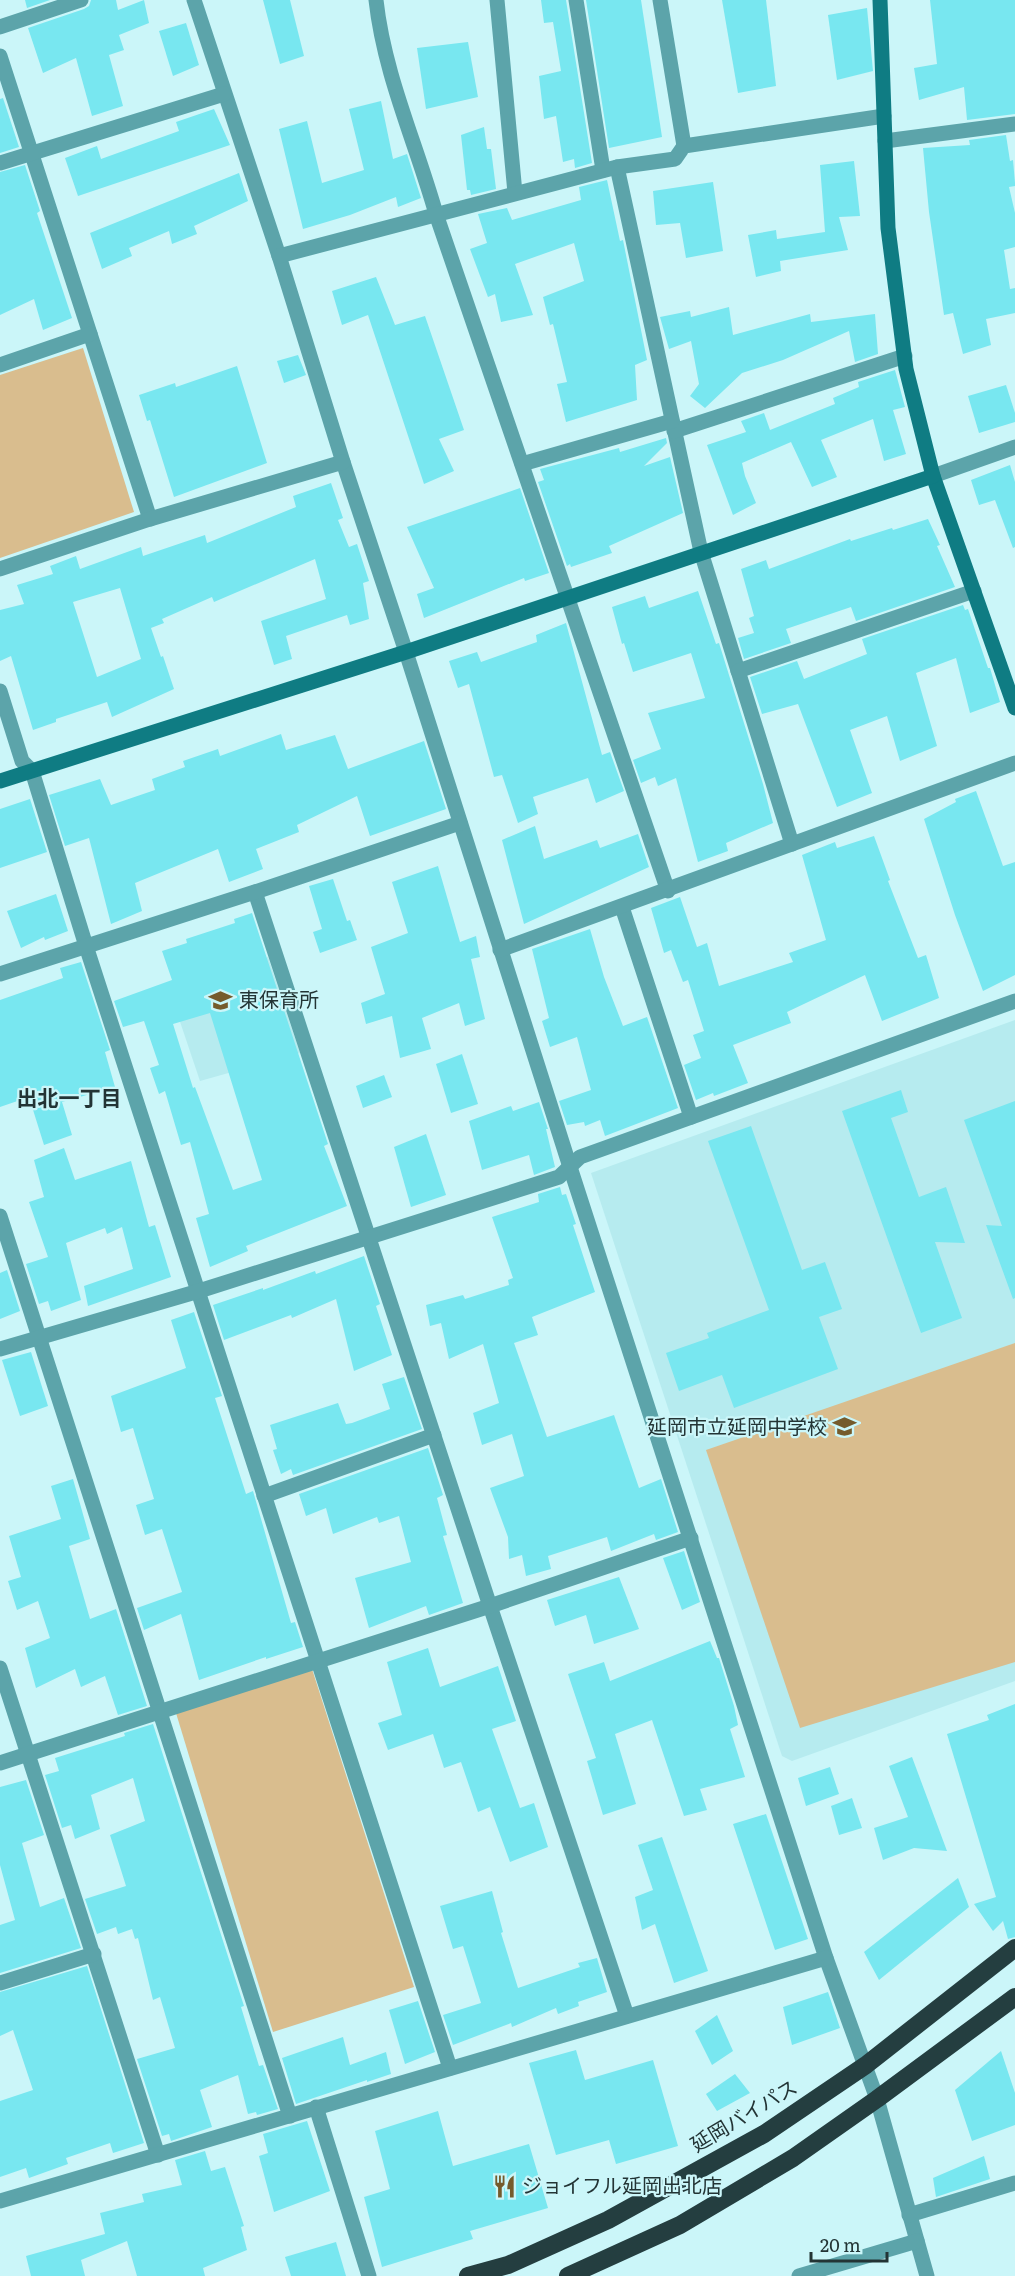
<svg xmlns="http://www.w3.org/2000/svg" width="1015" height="2276" viewBox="0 0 1015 2276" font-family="Literata,'Noto Sans JP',serif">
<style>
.built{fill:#b6ebef}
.green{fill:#d9bd8e}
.building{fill:#78e7f0;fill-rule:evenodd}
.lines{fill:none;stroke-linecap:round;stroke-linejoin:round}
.street{stroke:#5ca4aa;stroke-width:15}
.secondary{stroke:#0f7c83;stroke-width:15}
.highway{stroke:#243e40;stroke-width:18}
.labels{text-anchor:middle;stroke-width:4.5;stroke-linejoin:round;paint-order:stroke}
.poi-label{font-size:20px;fill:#233435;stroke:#cbf6f9;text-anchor:start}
.street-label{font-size:20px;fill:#233435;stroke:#cbf6f9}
.neighbourhood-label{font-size:21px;font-weight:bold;fill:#233435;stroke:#cbf6f9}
</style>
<rect width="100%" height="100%" fill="#cbf6f9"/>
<g class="built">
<path d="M268 957 300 1053 200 1081 169 989Z"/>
<path d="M1015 1020V1681L792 1761 782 1756 591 1173Z"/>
</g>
<g class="green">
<path d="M83 348 134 512 0 558V375Z"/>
<path d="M1015 1343V1662L800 1728 706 1450Z"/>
<path d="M312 1669 414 1987 273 2032 176 1713Z"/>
</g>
<g class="building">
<path d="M25 0H50L27 8Z"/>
<path d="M91 0H116L118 10 144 0 149 23 119 35 124 50 109 55 123 106 92 116 76 58 43 73 28 28 84 9 89 6Z"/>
<path d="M263 0H290L304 56 280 64Z"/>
<path d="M541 0H566L592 163 575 168 574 159 563 162 556 116 544 119 539 76 561 71 553 22 544 23Z"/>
<path d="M586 0H641L662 137 609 148Z"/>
<path d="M722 0H766L776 86 738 93Z"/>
<path d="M930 0H1015V114L967 120 964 87 919 100 914 68 937 64Z"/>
<path d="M867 8 873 71 837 80 828 15Z"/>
<path d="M186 23 199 65 173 76 159 31Z"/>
<path d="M468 42 478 97 426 109 417 48Z"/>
<path d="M3 98 19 147 0 153V99Z"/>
<path d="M381 101 393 159 407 154 421 198 398 207 396 197 350 215 303 229 279 129 307 121 322 183 364 170 349 109Z"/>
<path d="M214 109 230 145 78 196 65 158 97 146 101 159 179 131 176 122Z"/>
<path d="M484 127 487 149H491L496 189 471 195 470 190H467L461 135Z"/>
<path d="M1006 135 1010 161 1013 160 1015 183V186L1009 187 1015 213V247L1004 250 1010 289 1015 288V313L986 319 991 345 963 354 953 313 944 315 929 212 923 148 970 145 969 140Z"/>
<path d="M854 161 860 216 839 217 848 250 780 261 781 271 756 277 748 235 776 230 777 239 825 232 820 165Z"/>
<path d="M25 165 40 211 37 213 72 318 43 330 34 299 0 315V172Z"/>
<path d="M239 173 248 201 194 226 197 234 172 244 169 231 129 248 132 256 102 269 90 233Z"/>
<path d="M607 180 620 241 623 240 647 360 635 365 637 400 566 422 557 384 567 382 553 324 550 325 543 297 584 281 574 243 515 264 533 315 501 322 495 294 488 297 470 249 487 243 478 214 507 208 512 220 581 200 579 187Z"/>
<path d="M713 182 723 251 686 258 680 223 656 225 653 191Z"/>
<path d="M376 277 395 325 425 316 464 430 439 439 454 471 424 484 368 315 342 325 332 291Z"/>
<path d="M729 307 733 335 810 314 811 322 875 314 878 354 855 362 849 331 783 360 742 373 705 408 690 396 699 384 691 341 669 349 660 317 690 311 691 317Z"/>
<path d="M298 355 306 375 284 383 277 361Z"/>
<path d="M237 366 267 463 174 497 150 420 147 421 139 395 175 383 176 387Z"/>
<path d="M895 370 905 407 893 410 906 454 884 461 873 419 821 440 837 477 812 487 791 442 742 463 745 476 756 503 733 515 707 445 746 432 741 421 764 413 770 430 835 404 833 398 859 387 858 382Z"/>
<path d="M1006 385 1015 413V422L979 433 968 396Z"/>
<path d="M666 438 667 443 644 466 670 457 683 513 609 546 612 553 571 567 570 564 567 566 538 482 544 480 540 469 619 448 620 452Z"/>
<path d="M1010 465 1015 482V547L1013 548 995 500 979 505 971 480Z"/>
<path d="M331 483 343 518 338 520 349 547 357 544 369 581 363 583 369 619 350 625 347 615 286 636 292 659 274 665 261 621 326 599 315 559 214 602 212 597 162 619 164 623 151 628 161 657 163 656 174 689 112 717 107 702 56 719V722L33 730 11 656 0 661V610L24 604 17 585 53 574 50 566 76 556 80 569 141 547 143 556 205 535 207 543 296 507 293 496ZM120 588 141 659 97 677 73 602Z"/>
<path d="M520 488 549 573 525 581 524 578 424 618 417 594 434 588 407 527Z"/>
<path d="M928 519 940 545 937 546 955 587 856 621 851 607 786 629 791 643 744 659 738 638 754 633 749 618 754 616 741 569 766 560 769 569 850 539 851 541 892 528 893 530Z"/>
<path d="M698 591 716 644 719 643 763 784 773 823 726 843 728 851 698 862 676 778 658 786 655 777 641 783 633 760 661 749 648 713 705 698 691 653 633 672 624 643 622 644 612 607 645 596 649 608Z"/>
<path d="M963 605 965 610 968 609 988 668H990L1000 702 970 713 956 658 916 673 937 746 900 761 887 716 850 730 872 793 837 807 798 704 762 714 750 677 797 661 804 679 867 654 862 639Z"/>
<path d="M566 623 602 755 610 752 624 791 596 803 588 778 533 797 538 814 518 823 502 775 494 777 469 684 458 688 449 661 477 652 481 662 537 642 536 635Z"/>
<path d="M281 734 286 750 335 735 348 769 424 741 446 809 370 836 357 796 297 825 299 832 256 849 263 869 229 882 218 849 135 883 142 911 111 924 89 838 65 846 49 795 100 779 111 805 155 790 152 779 185 767 183 761 218 749 220 756Z"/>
<path d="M976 791 1003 866 1015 862V975L983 991 955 915 924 819 956 802 955 799Z"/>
<path d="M30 799 47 852 0 868V809Z"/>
<path d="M535 826 544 859 597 840 600 848 638 834 649 867 524 924 502 840Z"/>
<path d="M874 836 890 880 888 881 918 958 926 955 939 998 882 1021 865 975 787 1012 791 1023 733 1045 748 1083 714 1096 713 1093 696 1100 684 1065 701 1058 693 1035 704 1031 688 980 683 982 671 950 664 953 651 908 680 897 697 947 707 943 719 986 793 962 789 953 826 940 802 855 835 842 837 848Z"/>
<path d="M438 866 460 942 476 936 480 957 471 959 485 1019 465 1026 459 1003 422 1018 431 1049 400 1058 392 1016 366 1024 361 1003 385 994 371 947 408 933 392 882Z"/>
<path d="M333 879 347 921 350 920 357 940 320 953 313 932 322 929 309 886Z"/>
<path d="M56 894 68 931 45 940 44 937 21 948 7 911Z"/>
<path d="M252 913 328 1144 324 1146 347 1206 246 1246 248 1251 210 1267 196 1218 209 1214 190 1142 181 1145 165 1091 159 1094 150 1068 159 1065 144 1021 123 1027 114 1001 172 980 162 951 187 943 186 939 235 923 234 919ZM210 1013 262 1180 233 1190 195 1087 193 1088 173 1024Z"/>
<path d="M590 929 604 977 623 1026 647 1017 678 1108 605 1136 600 1120 585 1126 584 1122 567 1125 559 1101 591 1090 577 1037 550 1047 542 1021 549 1018 532 949Z"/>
<path d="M81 962 110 1050 105 1052 115 1087 62 1102 72 1135 44 1145 29 1097 0 1107V1000L63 978 60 968Z"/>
<path d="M462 1054 478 1104 451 1113 436 1064Z"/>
<path d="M384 1075 392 1097 363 1108 356 1086Z"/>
<path d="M901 1090 908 1112 891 1118 919 1197 946 1187 965 1243 935 1242 962 1318 921 1333 842 1111Z"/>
<path d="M1015 1101V1298L1013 1299 986 1225 1002 1226 964 1120Z"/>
<path d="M539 1102 548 1129H546L555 1167 534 1175 529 1155 482 1170 469 1121 511 1106 513 1111Z"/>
<path d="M751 1126 802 1270 825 1262 842 1309 819 1317 838 1369 734 1408 722 1375 679 1391 666 1353 709 1338 707 1333 769 1310 708 1141Z"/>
<path d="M426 1134 446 1195 411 1207 394 1147Z"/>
<path d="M64 1148 75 1180 131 1161 149 1227 155 1225 171 1277 88 1306 84 1286 133 1269 122 1227 107 1234 105 1228 66 1243 81 1300 51 1311 48 1301 39 1304 26 1264 48 1257 29 1202 44 1197 34 1160Z"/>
<path d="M560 1187 562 1195 566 1194 576 1224 573 1225 595 1292 532 1317 538 1335 514 1343 547 1437 614 1415 639 1488 661 1479 678 1532 656 1540 654 1534 611 1551 607 1537 548 1556 551 1569 526 1576 522 1555 509 1559 508 1537 490 1488 524 1476 512 1434 482 1445 473 1413 499 1403 483 1344 449 1359 441 1323 430 1326 426 1305 463 1295 465 1299 509 1285 508 1280 513 1278 492 1217 539 1202 538 1194Z"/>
<path d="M364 1256 380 1304 376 1306 392 1355 354 1371 336 1299 292 1318 291 1315 224 1340 213 1305 263 1288V1290L315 1271 316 1274Z"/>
<path d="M7 1270 20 1311 0 1319V1273Z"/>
<path d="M194 1312 222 1396 215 1398 246 1494 253 1491 291 1623 295 1622 303 1647 266 1659V1657L199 1680 181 1614 144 1630 137 1608 182 1592 162 1529 145 1535 136 1505 154 1499 133 1428 121 1432 111 1396 186 1368 171 1320Z"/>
<path d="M31 1352 48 1406 20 1416 2 1360Z"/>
<path d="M404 1377 422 1429 293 1475 291 1469 281 1474 273 1450 277 1449 270 1425 338 1403 346 1424 352 1423 390 1409 382 1384Z"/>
<path d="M428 1448 443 1495 437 1498 447 1535 443 1536 463 1603 429 1615 426 1606 369 1628 355 1578 411 1562 399 1516 379 1523 377 1517 333 1534 326 1508 306 1516 299 1494Z"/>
<path d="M73 1479 90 1539 69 1546 90 1619 116 1609 147 1706 118 1715 105 1676 81 1687 75 1669 36 1688 25 1648 50 1638 38 1601 17 1610 8 1581 21 1577 9 1536 61 1519 51 1486Z"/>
<path d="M684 1551 700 1602 682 1610 663 1558Z"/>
<path d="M619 1577 639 1629 594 1644 586 1615 555 1626 547 1600Z"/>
<path d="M710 1641 717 1658H719L734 1706 738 1725 730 1729 745 1777 700 1789 707 1810 684 1816 652 1720 615 1734 636 1804 603 1815 587 1761 596 1758 568 1674 604 1662 610 1681Z"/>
<path d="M428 1648 440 1687 498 1666 516 1721 492 1729 520 1808 534 1803 548 1847 510 1862 490 1807 478 1812 461 1762 444 1768 433 1734 388 1750 378 1723 402 1715 387 1662Z"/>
<path d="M1015 1704V1937L1008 1939 1003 1921 993 1931 974 1904 996 1897 947 1734 989 1720 987 1715Z"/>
<path d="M153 1724 244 2006 241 2007 259 2066 263 2065 278 2109 257 2115 256 2112 248 2114 238 2075 200 2090 212 2127 171 2141 169 2134 162 2136 137 2059 175 2048 160 1997 153 2000 138 1938 135 1939 132 1929 118 1934 116 1927 97 1934 85 1899 126 1886 110 1835 145 1821 133 1778 91 1795 100 1829 75 1839 71 1825 62 1828 45 1775 59 1771 55 1758 125 1736 124 1733Z"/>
<path d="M912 1757 947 1851 914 1848 883 1860 874 1828 908 1817 889 1766Z"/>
<path d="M830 1767 839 1794 806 1806 798 1778Z"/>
<path d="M26 1780 44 1835 22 1843 40 1907 64 1898 81 1948 0 1973V1925L15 1920 0 1865V1787Z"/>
<path d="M852 1798 862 1828 839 1835 831 1806Z"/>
<path d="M766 1814 808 1939 775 1950 733 1824Z"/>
<path d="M662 1837 708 1971 674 1983 655 1924 642 1930 635 1897 653 1890 638 1845Z"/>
<path d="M958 1878 969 1907 879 1980 864 1952Z"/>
<path d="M492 1891 503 1932 501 1933 518 1988 580 1967 578 1963 597 1958 607 1992 578 2002 579 2006 558 2014 556 2008 512 2027 511 2023 453 2045 443 2015 481 2003 463 1946 453 1949 440 1906Z"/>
<path d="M87 1966 144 2143 113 2153 110 2143 66 2158 68 2164 29 2178 26 2168 0 2177V2101L33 2090 13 2030 0 2036V1992Z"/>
<path d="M828 1992 840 2028 792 2045 783 2007Z"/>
<path d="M418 2001 435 2052 405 2064 389 2010Z"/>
<path d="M717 2015 733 2051 712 2065 695 2031Z"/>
<path d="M343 2037 350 2065 386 2052 391 2074 367 2082V2080L296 2104 282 2058Z"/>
<path d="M576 2050 585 2080 653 2060 678 2146 616 2164 609 2140 556 2155 529 2063Z"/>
<path d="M1001 2051 1015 2093V2125L972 2141 955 2090Z"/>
<path d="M735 2074 750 2093 717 2111 706 2094Z"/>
<path d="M438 2111 453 2166 529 2144 548 2208 470 2231 473 2239 382 2267 364 2197 390 2189 375 2131Z"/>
<path d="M307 2121 330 2191 274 2212 259 2156 268 2153 263 2134Z"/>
<path d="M205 2151 211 2171 225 2167 244 2226 241 2227 247 2250 203 2268 205 2276H137L127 2241 81 2260 85 2276H31L26 2256 105 2234 100 2213 144 2202 142 2194 182 2185 175 2160Z"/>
<path d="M984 2156 990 2179 936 2197 933 2178Z"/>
<path d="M336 2242 346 2276H291L285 2257Z"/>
</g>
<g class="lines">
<g class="street">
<path d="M194 0 279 256 343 462 406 652 570 1167 826 1958 877 2099 927 2276"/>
<path d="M376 0C384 74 416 143 436 214L668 891"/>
<path d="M497 0 515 193"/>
<path d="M576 0 603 170"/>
<path d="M660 0 684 146"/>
<path d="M0 27 81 0"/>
<path d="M0 56 150 519"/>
<path d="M885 141 1015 124"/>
<path d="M0 163 224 94"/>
<path d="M617 167 701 552 792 844"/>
<path d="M279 256 617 167 675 159 684 146 884 116"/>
<path d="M0 365 90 334"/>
<path d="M674 431 905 356"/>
<path d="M522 464 672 421"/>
<path d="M933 476 1015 447"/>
<path d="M0 569 150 519 343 462"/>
<path d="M738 671 974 591"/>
<path d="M0 691 22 761 32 771 86 946 450 2068"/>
<path d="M255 892 490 1606 627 2016"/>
<path d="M622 907 691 1117"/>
<path d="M500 950 1015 763"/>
<path d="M0 974 255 892 460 823"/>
<path d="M0 1216 290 2116"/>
<path d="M0 1349 199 1291 559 1177 580 1157 1015 1001"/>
<path d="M264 1496 434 1435"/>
<path d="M0 1668 158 2155"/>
<path d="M0 1763 490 1606 691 1538"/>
<path d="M0 1983 94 1954"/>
<path d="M316 2107 369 2276"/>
<path d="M0 2201 826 1958"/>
<path d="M909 2215 1015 2183"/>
<path d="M799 2276 917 2241"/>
</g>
<g class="secondary">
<path d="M880 0 888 228 906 369 933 476 1015 708"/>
<path d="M0 781 406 652 933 476"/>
</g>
<g class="highway">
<path d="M468 2276 508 2265 608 2220 764 2134 866 2065 1015 1948"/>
<path d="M568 2276 680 2225 793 2158 877 2099 1015 1997"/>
</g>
</g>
<defs>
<symbol id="school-bare" viewBox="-9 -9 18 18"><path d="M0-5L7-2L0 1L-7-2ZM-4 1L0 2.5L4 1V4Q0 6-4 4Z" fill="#755b2c" stroke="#cbf6f9" stroke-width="2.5" paint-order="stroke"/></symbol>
<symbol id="restaurant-bare" viewBox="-9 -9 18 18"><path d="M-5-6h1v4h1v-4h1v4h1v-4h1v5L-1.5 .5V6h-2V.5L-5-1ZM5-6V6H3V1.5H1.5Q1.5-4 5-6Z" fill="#755b2c" stroke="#cbf6f9" stroke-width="2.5" paint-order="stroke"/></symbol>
</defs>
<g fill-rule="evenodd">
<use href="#school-bare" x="204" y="984" width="33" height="33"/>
<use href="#school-bare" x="828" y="1410" width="33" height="33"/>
<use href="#restaurant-bare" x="488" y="2170" width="33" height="33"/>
</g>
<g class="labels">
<g class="poi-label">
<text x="239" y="1007">東保育所</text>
<text x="827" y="1434" text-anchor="end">延岡市立延岡中学校</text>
<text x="522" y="2193">ジョイフル延岡出北店</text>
</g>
<g class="street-label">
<text transform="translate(744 2116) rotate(-31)" y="7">延岡バイパス</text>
</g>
<g class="neighbourhood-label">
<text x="69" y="1106">出北一丁目</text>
</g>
</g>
<path d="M811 2252v9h76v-9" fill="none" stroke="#233435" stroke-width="3"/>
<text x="820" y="2252" font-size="18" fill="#233435" stroke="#cbf6f9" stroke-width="4.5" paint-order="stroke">20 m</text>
</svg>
